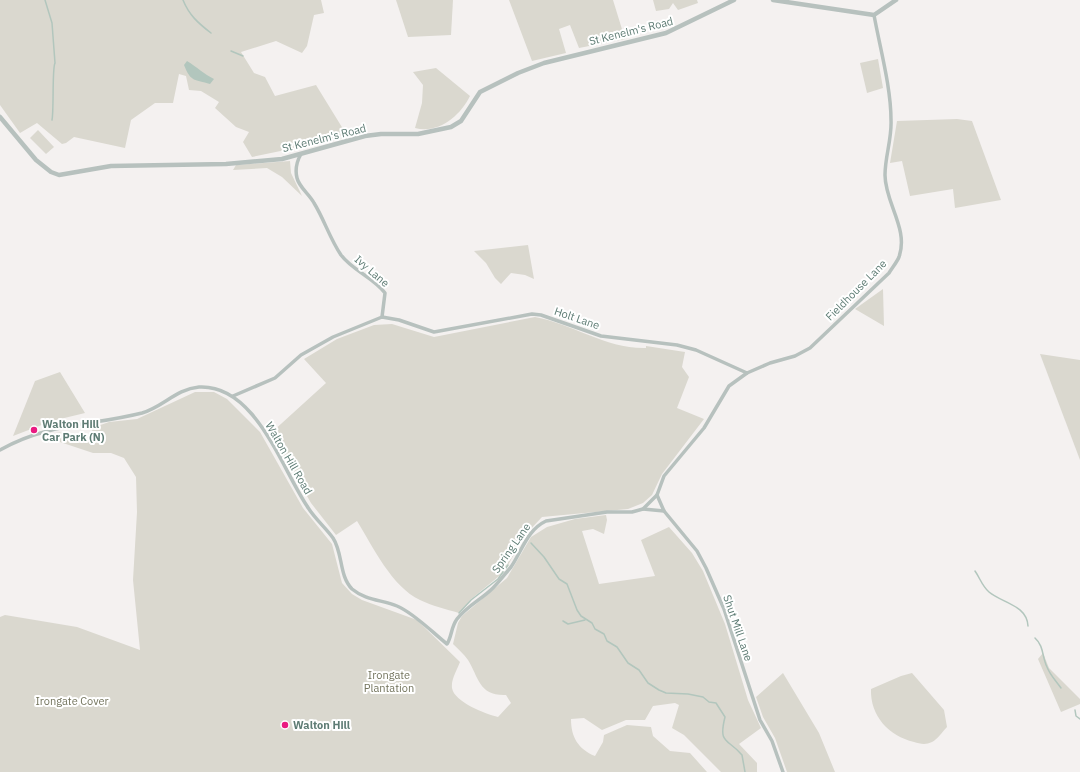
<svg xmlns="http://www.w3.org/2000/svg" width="1080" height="772" viewBox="0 0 1080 772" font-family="'IBM Plex Sans',sans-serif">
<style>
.green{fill:#dad8cf}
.water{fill:#b2c6bd}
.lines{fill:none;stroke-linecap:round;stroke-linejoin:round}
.stream{stroke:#b2c6bd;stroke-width:1.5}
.minor{stroke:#b7c1be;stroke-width:3.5}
.tertiary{stroke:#b7c1be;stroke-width:4.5}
.poi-dot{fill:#ea1a81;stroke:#fff;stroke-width:1.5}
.labels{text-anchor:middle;stroke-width:4;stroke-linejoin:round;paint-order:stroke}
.street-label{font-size:11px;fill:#5e7c74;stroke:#fff}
.poi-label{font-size:11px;font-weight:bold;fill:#5e7c74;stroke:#fff;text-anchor:start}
.park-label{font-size:11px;fill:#73745d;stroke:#fff}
</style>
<rect width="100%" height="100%" fill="#f4f1f0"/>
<g class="green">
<path d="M0 0H321L324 13 314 15 307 46 302 53 276 41 241 52 254 73 265 77 275 96 316 85 348 137 252 157 243 142 249 132 236 127 215 108 219 102 201 91 189 90 186 76 179 74 173 103H155L131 120 125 148 74 137 66 143 62 144 37 123 20 133 0 105Z"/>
<path d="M396 0H453L451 35 408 37Z"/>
<path d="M509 0H613L625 39 579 48 570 25 559 29 566 53 532 61Z"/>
<path d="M653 0H697L698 3 678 10 673 3 669 9 656 11Z"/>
<path d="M878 59 883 88 867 93 860 63Z"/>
<path d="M436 68 470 96C460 116 439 134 415 128L422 103 423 85 413 72Z"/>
<path d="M957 119 972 121 1001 200 955 208 953 189 910 196 902 161 890 163 897 121Z"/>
<path d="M38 130 54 147 46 154 30 138Z"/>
<path d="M290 161 291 173 302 196 282 177 267 168 233 170 236 165Z"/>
<path d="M528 245 534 279 525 275 511 273 501 284 495 278 486 263 474 251Z"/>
<path d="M883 289 884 326 855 309Z"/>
<path d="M535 317C573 324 606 349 646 348V346L685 352 682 367 689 377 677 408 704 419 662 474 652 495 643 503 628 509 542 517 525 535 504 572 470 600 459 613C446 609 432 606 420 600 392 587 373 547 357 521L336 535 311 503 271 433 326 383 304 359 337 339 374 325 392 324 434 337Z"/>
<path d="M1040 354 1080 360V460Z"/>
<path d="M60 372 85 413 52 421 13 436 35 381Z"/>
<path d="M195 392H214L227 399 260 432 303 508 332 544 342 583 352 594 362 600 417 620 460 662C457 670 451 679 452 688 454 702 486 714 498 717L511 703 506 695C479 696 479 678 468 660 464 654 458 649 453 644L458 623 462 616 507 578 531 537 547 527 575 519 606 515 607 520 604 534 593 529 582 531 599 584 655 576 641 540 669 527 692 553 703 571 725 624 748 700 761 728 739 744 757 763V772H721L684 735 672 728 679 705 675 703 653 706 645 720H626L602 730 584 718 571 719C571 737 578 749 595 756L603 742 604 735 627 725 651 727 653 736 670 751 690 753 707 772H0V617L5 615 77 627 140 650 133 580 137 512 136 477 124 458 111 453H93L51 439 55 433 68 432 69 439 80 441 93 440 92 428 109 422 137 419Z"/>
<path d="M1043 653 1049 668 1080 699V704L1061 712 1038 659Z"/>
<path d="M783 673 819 733 835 772H787L775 738 763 717 756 697Z"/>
<path d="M912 673 944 710 947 727C942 732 938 739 932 742 926 745 920 744 914 742 889 736 870 716 871 689L901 676Z"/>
</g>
<path class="water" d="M187 61C197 67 204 74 214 79L210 84C195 79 191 83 184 65Z"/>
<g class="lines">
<g class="stream">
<path d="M45 0 52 23 55 63C52 68 54 110 52 120"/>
<path d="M183 0C189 15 198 23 211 33"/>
<path d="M231 51 243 56"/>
<path d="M531 543 544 557 559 579 567 584 577 610 581 616 592 623 595 629 604 634 607 641 617 647 628 663 639 670 648 683 659 690 666 693 688 694 703 697 709 702 716 703 725 717C718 745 728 738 742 755L745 772"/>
<path d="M975 571C980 578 982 586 989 592 1002 603 1027 605 1028 626"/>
<path d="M459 613 471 600 498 579 508 565"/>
<path d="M563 621 568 624 585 620"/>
<path d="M1035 638C1044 646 1042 657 1047 667 1050 675 1056 681 1061 688"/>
<path d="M1075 710 1076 716 1080 719"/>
</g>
<g class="minor">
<path d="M301 154C297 161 295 170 297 178 299 187 309 194 314 203 324 219 330 239 341 255 353 271 373 277 385 293L382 317"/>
<path d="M233 396 275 378 301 355 333 337 382 317 399 320 434 332 532 314 541 315 601 336 677 345 696 350 747 373"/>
<path d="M0 450C48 423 90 426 142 413 163 407 176 389 199 387 255 384 281 467 307 506 314 518 325 527 333 538 343 553 339 576 352 589 365 600 382 600 397 606 414 613 433 633 447 644 452 636 451 627 457 619 467 606 482 599 493 588 499 582 505 574 511 567 522 551 527 530 546 521L607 512H632L643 509 657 495"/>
<path d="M643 509 664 511"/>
<path d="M783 772 772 741 760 720 724 609 706 568 697 551 664 511 657 495 664 476 704 428 729 386 747 373 770 363 795 356 810 348 889 273C892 268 897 262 899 257 909 229 885 203 885 175 885 156 892 139 891 120 891 87 880 48 874 15"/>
</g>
<g class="tertiary">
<path d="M773 0 874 15 896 0"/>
<path d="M0 117 36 160 51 172 59 175 111 166 226 164 282 159 365 136 381 134H418L451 127 461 121 480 92 518 73 544 63 666 33 734 0"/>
</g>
</g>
<g class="poi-dot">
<circle cx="34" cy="430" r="4"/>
<circle cx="285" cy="725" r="4"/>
</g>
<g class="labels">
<g class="street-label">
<text transform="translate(631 31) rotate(-14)" y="4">St Kenelm's Road</text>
<text transform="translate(324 138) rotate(-14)" y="4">St Kenelm's Road</text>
<text transform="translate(372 271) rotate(41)" y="4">Ivy Lane</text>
<text transform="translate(856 290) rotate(-45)" y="4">Fieldhouse Lane</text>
<text transform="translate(577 318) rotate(19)" y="4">Holt Lane</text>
<text transform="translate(289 458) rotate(60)" y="4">Walton Hill Road</text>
<text transform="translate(511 548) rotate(-55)" y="4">Spring Lane</text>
<text transform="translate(738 628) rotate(71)" y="4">Shut Mill Lane</text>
</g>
<g class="poi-label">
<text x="42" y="428">Walton Hill<tspan x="42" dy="13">Car Park (N)</tspan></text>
<text x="293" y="729">Walton Hill</text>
</g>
<g class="park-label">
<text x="389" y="679">Irongate<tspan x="389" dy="13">Plantation</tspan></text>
<text x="72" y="705">Irongate Cover</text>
</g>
</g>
</svg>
